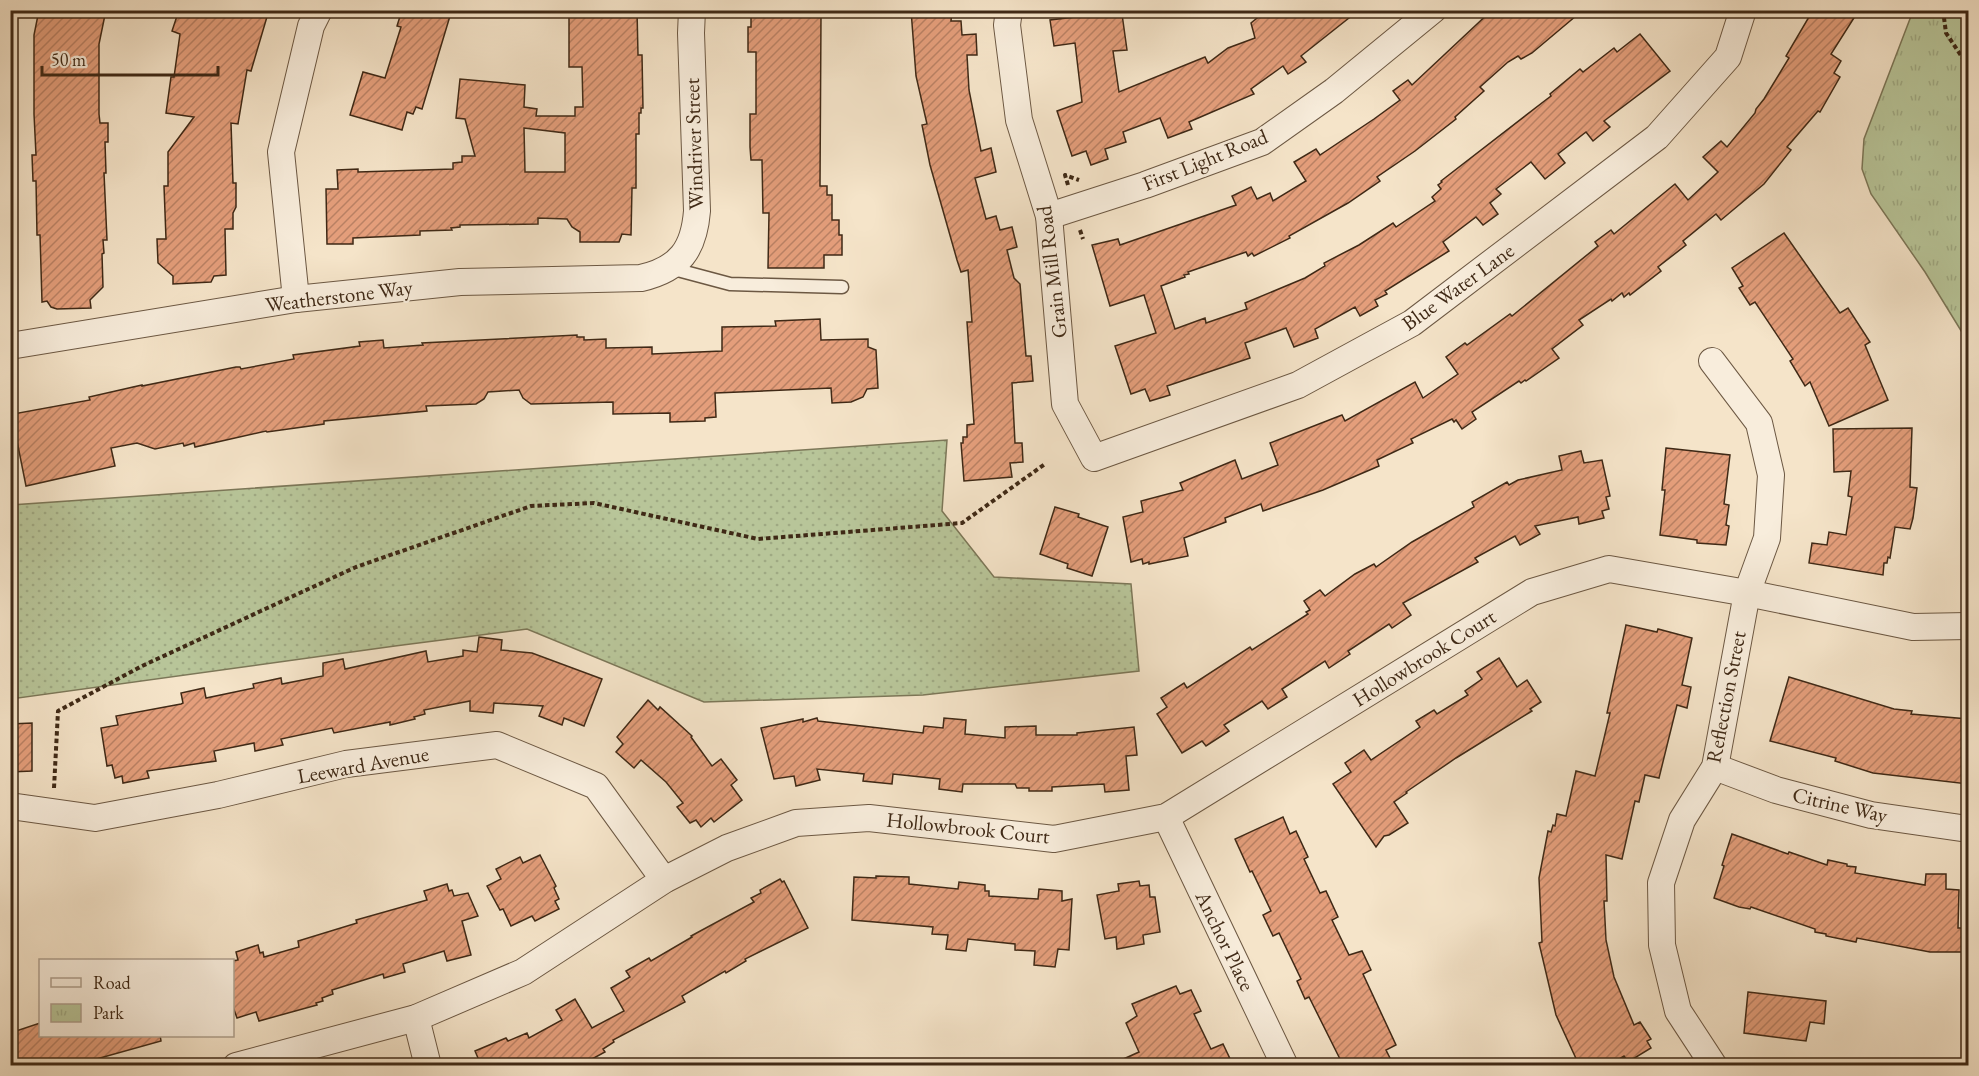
<svg xmlns="http://www.w3.org/2000/svg" width="1979" height="1076" viewBox="0 0 1979 1076" font-family="'EB Garamond',serif">
<style>
.grass{fill:url(#grass-dots);stroke:#7c7758;stroke-width:1.5}
.park{fill:url(#park-tufts);stroke:#7c7758;stroke-width:1.5}
.building{fill:url(#building-hatch);stroke:#3f2916;stroke-width:1.5;fill-rule:evenodd}
.lines{fill:none;stroke-linecap:round;stroke-linejoin:round}
.service-casing{stroke:#6c5843;stroke-width:15}
.minor-casing{stroke:#6c5843;stroke-width:28}
.path{stroke:#3f2916;stroke-width:4;stroke-dasharray:4.5 3;stroke-linecap:butt}
.service{stroke:#f8eddc;stroke-width:12}
.minor{stroke:#f8eddc;stroke-width:26}
.labels{text-anchor:middle;stroke-width:4.5;stroke-linejoin:round;paint-order:stroke}
.street-label{font-size:21px;fill:#3f2916;stroke:#f8eddc}
</style>
<defs>
<pattern id="grass-dots" width="8" height="8" patternUnits="userSpaceOnUse" patternTransform="scale(1.5)"><rect width="8" height="8" fill="#b8c599"/><path d="M2 2h.1M6 6h.1" fill="none" stroke="#9fa983" stroke-width="1.8" stroke-linecap="round"/></pattern>
<pattern id="park-tufts" width="24" height="20" patternUnits="userSpaceOnUse" patternTransform="scale(1.5)"><rect width="24" height="20" fill="#b8c599"/><path d="M3 7l-1-3M5 7V3M7 7l1-3M15 17l-1-3M17 17v-4M19 17l1-3" fill="none" stroke="#9fa983"/></pattern>
<pattern id="building-hatch" width="6" height="6" patternUnits="userSpaceOnUse" patternTransform="scale(1.5)"><rect width="6" height="6" fill="#e49e7b"/><path d="M-1 1l2-2M0 6l6-6M5 7l2-2" fill="none" stroke="#ba8164"/></pattern>
</defs>
<rect width="100%" height="100%" fill="#f5e4c9"/>
<filter id="stains"><feTurbulence type="fractalNoise" baseFrequency=".00333" numOctaves="4"/><feColorMatrix values="0 0 0 0 .2 0 0 0 0 .09 0 0 0 0 .02 0 0 0 .5 -.17"/></filter>
<radialGradient id="worn" r=".72"><stop offset=".6" stop-color="#630" stop-opacity="0"/><stop offset="1" stop-color="#630" stop-opacity=".3"/></radialGradient>
<path class="grass" d="M947 440 942 511 994 577 1131 584 1139 671 923 695 704 702 527 629 395 646 11 699V505Z"/>
<path class="park" d="M1913 11H1968V342L1925 272 1871 194 1862 169 1864 139Z"/>
<g class="building">
<path d="M39 10H106L99 44V114L100 123H108V142H105L106 173H104L107 240H103L104 253 102 254 103 287 90 300 91 308 57 309 51 307 47 301 42 302 40 235H37L36 181H33L32 155H36L34 114V35Z"/>
<path d="M179 10H269L251 71 247 70 238 124 231 123 233 183H236V207L233 213V229H225L226 275 214 276 211 282 173 284V276L158 263 157 239H166L164 186H168V152L194 117 166 113 171 77H174L180 34 172 31Z"/>
<path d="M402 10H432L450 16 422 109 416 107 413 114 407 112 402 130 350 115 363 72 385 78 401 27 397 26Z"/>
<path d="M569 10H637L638 55H642L643 108H641V113H639V134H636V188H632L631 235 622 234 619 242H580V232L572 227 567 219 538 218V224L460 225V227L451 228 452 230 420 231V235L353 238V244H327L326 189H338L337 170 358 169V172L453 169V163L462 162V156H475L465 119 456 118 460 79 525 85 524 107 537 109 536 116H575V107H583L582 67H569ZM524 128 565 133V172H525Z"/>
<path d="M751 10H818V16H821L820 186H827V195H832V220H839V235H842V255H824V268H768L769 213H763L762 160H751L750 147V114H756V52H748V27H751Z"/>
<path d="M911 10H952L951 21H961L962 35 976 34 977 55H967L969 90 981 151 991 148 996 172 975 178 986 219 996 216 1000 230 1012 227 1017 247 1007 250 1014 278 1020 284 1026 356H1031L1033 381 1012 383 1015 443H1022L1023 462 1010 463 1012 477 964 481 961 443H963V437H967V425L974 424 967 322H972L968 270 961 272 957 260 930 165 922 125 927 124 916 76Z"/>
<path d="M1267 10H1359L1301 56 1306 62 1288 74 1283 66 1251 89 1254 94 1189 122 1192 129 1168 138 1160 118 1123 132 1126 142 1105 149 1108 159 1091 165 1086 151 1072 156 1057 111 1082 102 1075 43 1054 46 1050 20 1110 13 1111 15 1122 14 1127 50 1113 51 1119 92 1205 57 1208 63 1228 48 1255 38 1251 23Z"/>
<path d="M1492 10H1583L1532 53 1521 59 1518 56 1508 62 1480 87 1484 91 1455 117 1456 119 1415 151 1377 177 1380 181 1348 203 1289 236 1290 238 1254 256 1252 253 1248 256 1246 252 1188 272 1189 274 1184 275 1185 277 1161 286 1175 329 1205 318 1206 323 1247 309 1245 303 1305 278 1325 266 1324 263 1359 245 1393 223 1396 227 1435 201 1432 197 1441 189 1438 185 1442 182 1441 181 1547 99 1551 96 1550 94 1580 69 1583 72 1614 48 1617 52 1640 34 1670 71 1604 121 1610 127 1593 141 1586 132 1558 154 1565 163 1545 179 1531 162 1496 189 1501 194 1490 203 1498 214 1483 225 1476 217 1443 242 1449 251 1385 291 1387 294 1375 300 1378 306 1360 316 1355 307 1315 329 1318 338 1294 347 1286 328 1245 343 1250 358 1167 386 1170 395 1150 401 1145 389 1131 394 1115 346 1156 333 1144 295 1110 306 1092 245 1118 239 1120 245 1236 205 1232 196 1251 187 1257 199 1270 193 1273 201 1306 181 1294 162 1316 149 1320 155 1374 119 1400 100 1393 91 1408 80 1412 85Z"/>
<path d="M1813 10H1859L1831 54 1841 61 1834 73 1840 77 1820 112 1818 111 1787 147 1791 150 1764 184 1721 220 1716 214 1683 241 1686 245 1658 267 1661 271 1630 295 1629 293 1624 297 1622 293 1612 301 1611 299 1579 320 1583 325 1552 349 1559 358 1526 381 1525 380 1521 383 1519 381 1472 412 1476 419 1462 429 1456 420 1454 422 1452 419 1411 439 1413 443 1377 460 1379 466 1323 490 1263 511 1261 504 1225 518 1226 522 1184 538 1188 556 1149 564V562L1143 564 1142 559 1131 562 1123 517 1143 512 1141 501 1183 490 1180 483 1235 460 1242 479 1278 465 1270 443 1342 415 1345 421 1415 382 1423 398 1458 374 1446 357 1465 343 1467 345 1510 314 1512 316 1598 246 1595 242 1611 230 1614 234 1675 184 1688 200 1718 172 1703 157 1721 141 1727 147 1755 113 1756 109 1764 99 1789 58 1786 56Z"/>
<path d="M1784 233 1840 313 1848 308 1870 342 1865 345 1888 400 1829 426 1810 382 1805 386 1790 361 1793 359 1755 302 1750 305 1739 288 1743 286 1732 268Z"/>
<path d="M820 319 821 340 868 339V347L876 350 878 388 867 389 863 397 851 402 832 403 831 388 715 393 716 417 705 418V421L670 422V413L613 414V402L531 404 523 398 519 390 488 392 484 399 476 404 426 406 427 411 324 421V424L267 432 266 431 195 447 194 443 184 446 183 443 155 449 137 443 111 448 115 466 26 486 15 431H17L13 414 90 400 89 397 142 385V386L236 367H240L241 369 294 359 293 355 360 346 359 342 383 340 384 348 423 345 422 343 577 335V337H584V340L606 339V348L652 347V354L722 351V327L776 326 775 321Z"/>
<path d="M1912 428 1910 487 1917 488 1913 518 1910 529 1895 527 1890 558 1888 557 1887 563H1884L1883 575 1809 563 1812 543 1827 545 1829 532 1846 535 1852 497 1848 496 1851 471 1834 472 1833 429Z"/>
<path d="M1666 448 1730 455 1724 504 1729 505 1726 525 1729 526 1726 545 1697 543V540L1660 535 1665 490H1662Z"/>
<path d="M1581 451 1584 463 1602 460 1610 496 1606 497 1609 509 1602 511 1604 518 1579 524 1578 517 1535 526 1540 534 1520 545 1515 536 1475 558 1478 562 1403 603 1411 615 1392 628 1389 624 1348 651 1350 654 1329 668 1325 661 1282 689 1287 697 1268 709 1262 701 1224 725 1229 731 1206 746 1202 741 1182 753 1157 714 1167 707 1161 698 1184 683 1187 688 1250 647 1252 650 1308 614 1306 612 1310 610 1304 601 1320 590 1325 596 1355 574 1374 564 1376 567 1412 542 1474 507 1472 502 1507 482 1509 485 1518 480 1562 470 1559 456Z"/>
<path d="M1055 507 1079 514 1078 517 1108 527 1092 576 1067 568 1068 564 1040 554Z"/>
<path d="M1626 625 1657 632 1658 629 1692 638 1682 685 1691 687 1687 708 1677 705 1659 778 1645 775 1639 802 1635 801 1622 859 1606 855 1607 901H1604L1606 940 1614 977 1634 1025 1640 1022 1651 1039 1647 1041 1651 1048 1628 1062 1624 1056 1609 1065H1579L1556 1015 1539 943 1542 942 1539 878 1548 831 1551 832 1553 825 1555 826 1557 814 1566 816 1576 771 1595 776 1610 713H1607Z"/>
<path d="M479 637 502 640 501 650 532 653 602 679 584 726 564 718 562 725 539 716 543 706 494 703 493 713 470 711V701L424 710 425 714 414 717 415 719 390 725V722L334 733 332 728 281 739 283 745 255 751 254 743 214 751 216 761 147 771 149 778 123 783 122 776 115 778 112 765 107 766 101 728 118 725 116 716 181 704 183 703 181 693 204 688 206 698 254 688 253 684 281 678 282 684 323 676V663L343 659 345 669 426 651 428 662 463 656V650L477 652Z"/>
<path d="M1499 658 1517 687 1527 680 1541 702 1530 709 1532 711 1456 758 1406 792 1407 793 1394 802 1408 823 1389 835 1384 836 1376 847 1333 784 1351 772 1345 763 1364 750 1371 760 1420 727 1416 721 1434 710 1437 714 1468 695 1465 691 1482 679 1477 672Z"/>
<path d="M1789 677 1894 709 1912 711 1911 714 1968 719V784L1873 773 1835 761 1836 758 1770 741Z"/>
<path d="M648 700 658 710 660 707 692 736 691 737 712 766 721 759 737 780 731 785 742 800 714 822 711 818 701 827 696 820 690 823 677 807 683 803 666 782 641 760 634 768 616 752 623 744 617 737Z"/>
<path d="M817 718 818 721 923 733 924 726 943 728 944 718 966 720 965 734 1005 738V727L1036 726V735H1077V733L1134 727 1137 755 1126 756 1129 790 1105 792 1104 784 1052 787V791H1029V788H1017L1015 784H963L962 792 939 789 940 779 893 774 892 784 863 781 864 774 817 769 820 780 796 786 794 776 774 779 761 728 803 719V722Z"/>
<path d="M32 723V771L10 772V724Z"/>
<path d="M1283 817 1290 834 1296 831 1308 857 1304 859 1320 893 1326 891 1338 917 1332 920 1349 955 1362 951 1371 970 1363 974 1396 1045 1386 1050 1391 1060 1379 1065H1343L1309 997 1305 999 1297 981 1301 979 1279 933 1273 936 1263 915 1271 911 1252 871 1250 872 1235 839Z"/>
<path d="M1732 834 1788 854 1789 852 1827 865 1828 860 1847 864V866L1856 867 1855 873 1925 885 1926 874H1946V889L1959 890 1958 928H1966V952H1930L1857 938 1856 942 1826 936V934L1815 932V929L1751 907 1750 909 1739 907 1714 898 1724 866 1722 865Z"/>
<path d="M540 855 556 886 554 888 559 899 555 901 559 909 535 921 532 916 511 926 503 909 500 910 487 886 501 879 496 869 520 857 523 863Z"/>
<path d="M876 876 909 877V884L958 889 959 882 985 885V891H989V896L1038 899 1039 889 1062 891V901L1072 899 1069 950 1058 949 1055 967 1034 965 1035 951 1015 950V944L968 939 966 951 946 949 948 935 932 934 933 927 852 920 854 877 876 878Z"/>
<path d="M780 879 782 882 784 881 808 928 745 959 746 961 726 973 725 971 682 996 685 1002 613 1040 614 1042 603 1049 605 1052 581 1065H481L475 1051 506 1038 508 1041 527 1033 529 1038 562 1020 556 1010 575 999 592 1028 624 1011 611 988 630 977 626 971 649 958 651 961 692 937 691 936 754 902 751 898 761 893 760 890Z"/>
<path d="M1139 881 1140 886 1149 885 1150 897H1155L1160 932 1143 935 1144 944 1117 949 1116 937 1105 939 1097 895 1119 891 1118 884Z"/>
<path d="M447 884 449 891 452 890 454 896 468 893 478 916 462 921 471 955 447 961 444 951 403 964 405 972 384 978 383 974 332 990 333 994 322 998 323 1001 316 1003 317 1005 259 1021 256 1012 237 1018 232 1004V961L238 960 236 952 258 945 260 953 263 952 264 957 299 947 298 941 357 923 356 920 427 900 424 891Z"/>
<path d="M1176 986 1180 994 1191 990 1201 1011 1194 1014 1211 1049 1223 1044 1233 1065H1110L1139 1052 1126 1023 1137 1016 1132 1004Z"/>
<path d="M1748 992 1826 1001 1824 1024 1810 1022 1806 1041 1744 1033Z"/>
<path d="M40 1023V1035H160L161 1041 75 1065H10V1033Z"/>
</g>
<g class="lines">
<defs>
<path id="service" d="M670 268 730 284 842 287"/>
<g id="minor">
<path d="M1009 10 1007 25 1019 120 1049 216 1065 404 1094 458 1298 385 1412 323 1657 137 1728 57 1743 10"/>
<path d="M1049 216 1145 185 1262 142 1334 91 1433 10"/>
<path d="M296 299 281 152 311 26 319 10"/>
<path d="M10 346 296 299 460 282 641 278C680 269 694 249 697 211L691 33 692 10"/>
<path d="M1712 361 1759 423 1771 475 1767 538 1747 593 1715 767 1682 820 1661 883 1662 945 1678 1011 1714 1066"/>
<path d="M1715 767 1776 790 1871 815 1968 829"/>
<path d="M10 806 95 818 218 795 346 764 497 745 596 786 664 880"/>
<path d="M1166 817 1285 1066"/>
<path d="M416 1018 428 1066"/>
<path d="M236 1066 416 1018 523 972 664 880 727 848 796 823 869 818 1054 839 1166 817 1532 592 1609 569 1747 593 1913 627 1968 626"/>
</g>
</defs>
<use href="#service" class="service-casing"/>
<use href="#minor" class="minor-casing"/>
<g class="path">
<path d="M1943 10 1946 33 1968 66"/>
<path d="M1068 185 1065 175 1079 180"/>
<path d="M1080 230 1083 239"/>
<path d="M54 788 58 711 142 666 356 567 531 506 594 503 758 539 962 523 1045 464"/>
</g>
<use href="#service" class="service"/>
<use href="#minor" class="minor"/>
</g>
<g class="labels">
<g class="street-label">
<text transform="translate(694 144) rotate(-92)" y="7">Windriver Street</text>
<text transform="translate(1205 160) rotate(-22)" y="7">First Light Road</text>
<text transform="translate(1052 272) rotate(-97)" y="7">Grain Mill Road</text>
<text transform="translate(1458 287) rotate(-36)" y="7">Blue Water Lane</text>
<text transform="translate(339 296) rotate(-7)" y="7">Weatherstone Way</text>
<text transform="translate(1424 658) rotate(-32)" y="7">Hollowbrook Court</text>
<text transform="translate(1726 697) rotate(-79)" y="7">Reflection Street</text>
<text transform="translate(363 765) rotate(-10)" y="7">Leeward Avenue</text>
<text transform="translate(1840 805) rotate(13)" y="7">Citrine Way</text>
<text transform="translate(968 828) rotate(6)" y="7">Hollowbrook Court</text>
<text transform="translate(1225 941) rotate(64)" y="7">Anchor Place</text>
</g>
</g>
<rect width="1979" height="1076" fill="none" stroke="#f5e4c9" stroke-width="36"/>
<rect x="12" y="12" width="1955" height="1052" fill="none" stroke="#3f2916" stroke-width="3"/>
<rect x="18" y="18" width="1943" height="1040" fill="none" stroke="#3f2916" stroke-width="1.5"/>
<rect x="39" y="959" width="195" height="78" fill="#f8eddc" stroke="#ae9f8d" stroke-width="1.5"/>
<rect x="51" y="978" width="30" height="9" fill="#f8eddc" stroke="#ae9f8d" stroke-width="1.5"/>
<text x="93" y="989" font-size="18" fill="#3f2916">Road</text>
<rect x="51" y="1004" width="30" height="18" fill="url(#park-tufts)" stroke="#ae9f8d" stroke-width="1.5"/>
<text x="93" y="1019" font-size="18" fill="#3f2916">Park</text>
<path d="M42 66v9h176v-9" fill="none" stroke="#3f2916" stroke-width="3"/>
<text x="51" y="66" font-size="18" fill="#3f2916" stroke="#f8eddc" stroke-width="4.5" paint-order="stroke">50 m</text>
<rect width="100%" height="100%" filter="url(#stains)"/>
<rect width="100%" height="100%" fill="url(#worn)"/>
</svg>
